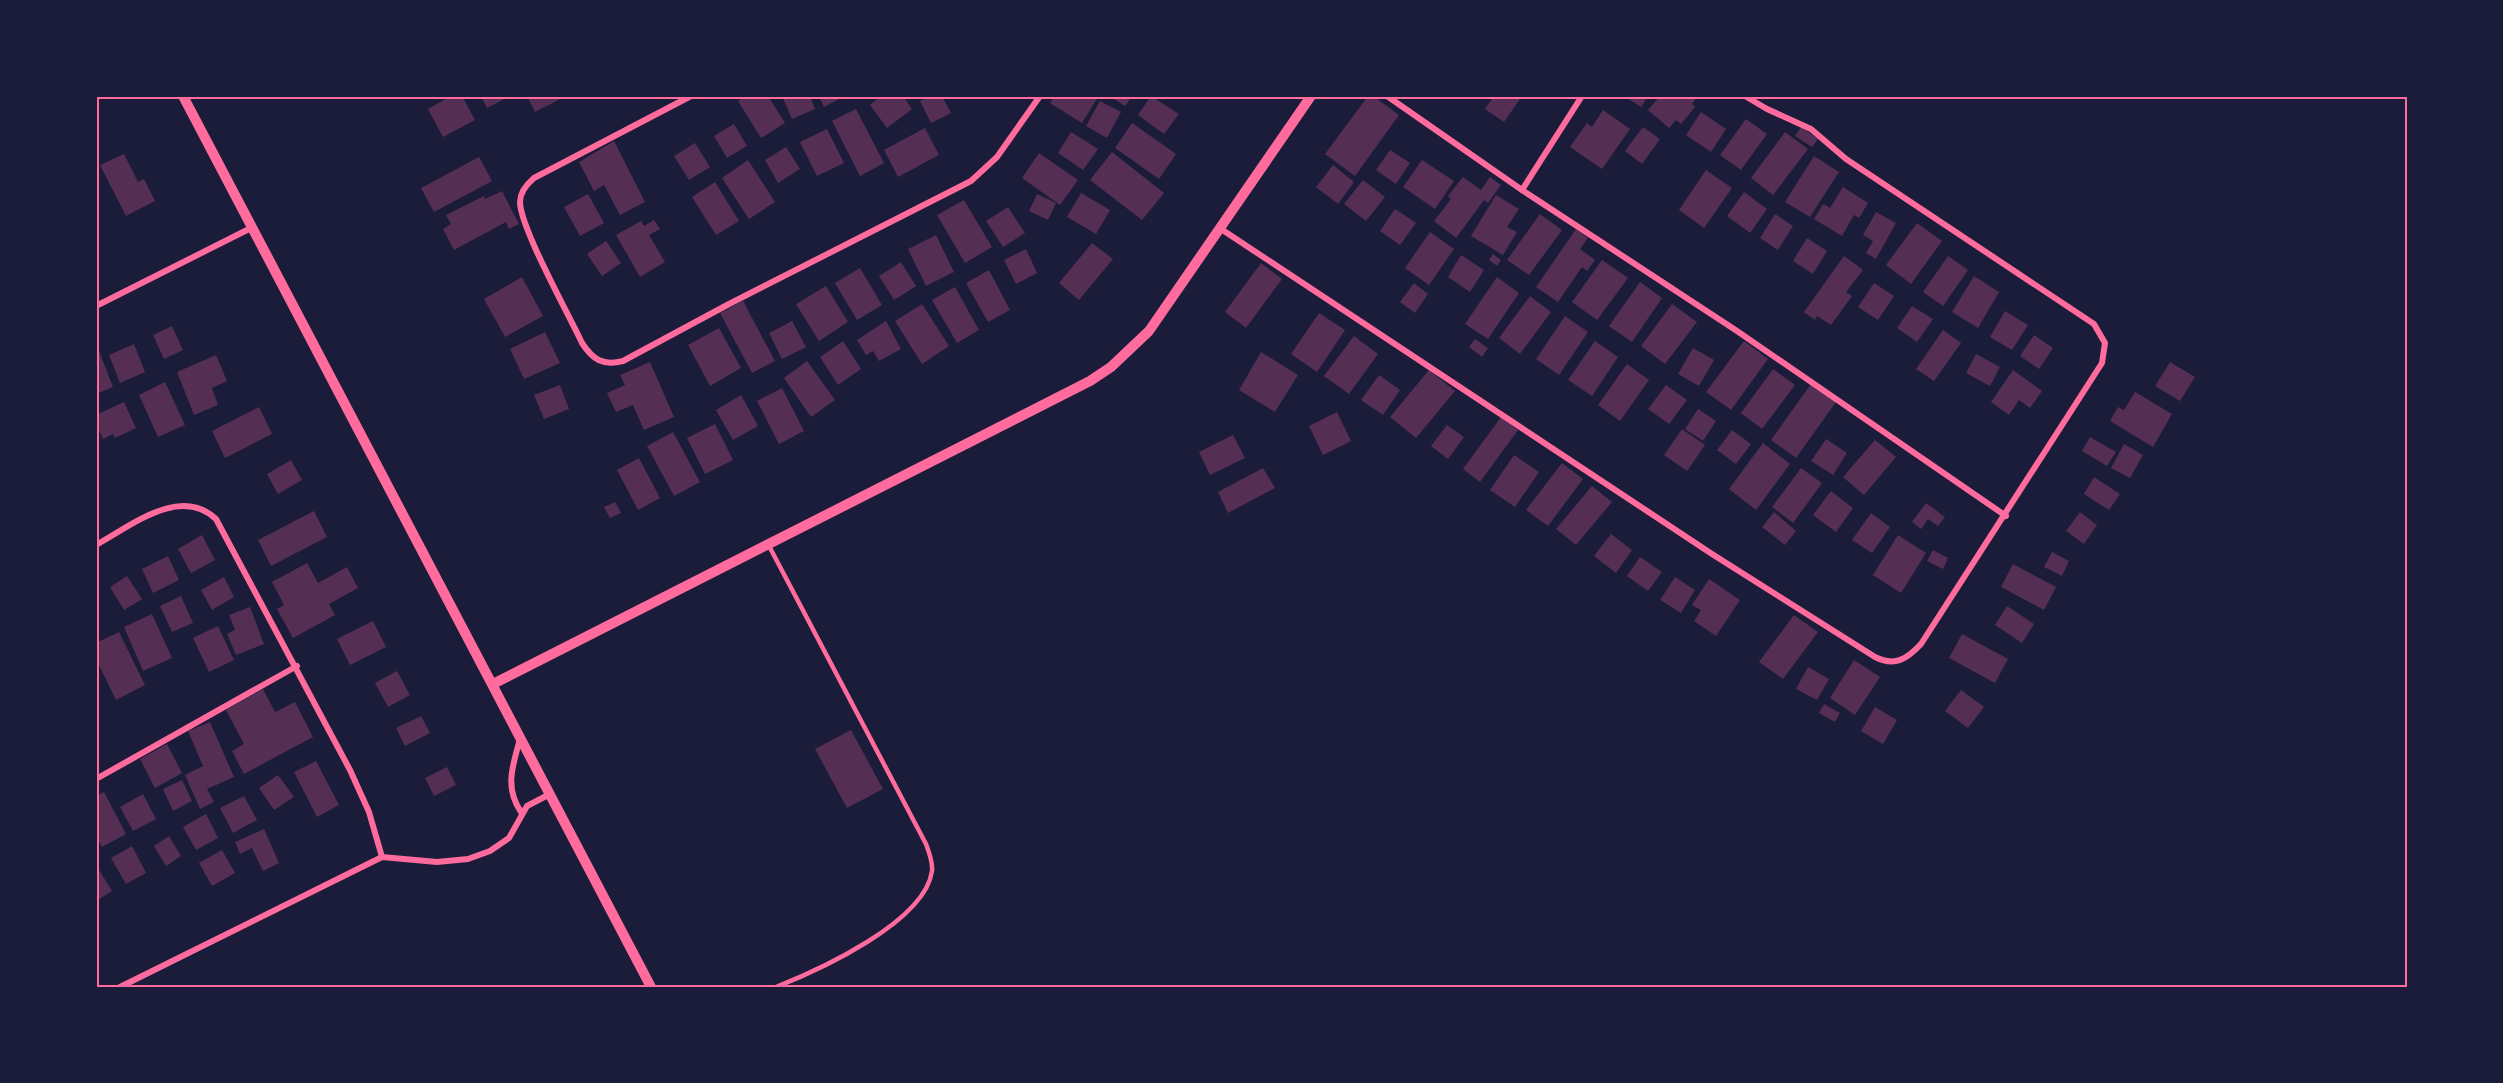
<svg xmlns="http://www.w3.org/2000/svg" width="2503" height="1083" viewBox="0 0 2503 1083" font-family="'DejaVu Sans',sans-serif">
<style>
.building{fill:#542f53}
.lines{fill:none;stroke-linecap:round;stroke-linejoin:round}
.service{stroke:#ff6b9d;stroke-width:4.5}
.minor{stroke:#ff6b9d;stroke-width:6}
.tertiary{stroke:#ff6b9d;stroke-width:10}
.neatline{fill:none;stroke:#ff6b9d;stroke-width:2}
</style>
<rect width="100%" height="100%" fill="#1b1b3a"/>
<g class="building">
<path d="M451 96H462L475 120 443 137 428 109Z"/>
<path d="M481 96H510L487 108Z"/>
<path d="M527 96H566L535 112Z"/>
<path d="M746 96H768L785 123 761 138 738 101Z"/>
<path d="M782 96H810L815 109 792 119Z"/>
<path d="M819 96H845L824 107Z"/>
<path d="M881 96H903L912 109 887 128 870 105Z"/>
<path d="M930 96H942L951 113 931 123 920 101Z"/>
<path d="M1055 96H1096L1098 97 1082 123 1050 103Z"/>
<path d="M1109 96H1132L1125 106Z"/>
<path d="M1151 96 1179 114 1164 134 1138 115Z"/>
<path d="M1368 96H1373L1399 115 1355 176 1325 154Z"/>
<path d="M1494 96H1522L1504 122 1485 109Z"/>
<path d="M1624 96H1648L1641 107Z"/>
<path d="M1660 96H1698L1692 104 1695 107 1681 124 1676 120 1669 128 1648 110Z"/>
<path d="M1100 101 1121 112 1107 138 1086 126Z"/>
<path d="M856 109 884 163 860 176 832 121Z"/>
<path d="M1603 110 1630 129 1602 169 1570 147 1587 123 1592 127Z"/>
<path d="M1701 112 1726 129 1711 152 1686 135Z"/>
<path d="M1746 119 1767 134 1741 170 1720 155Z"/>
<path d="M1132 123 1176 154 1159 179 1115 148Z"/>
<path d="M734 124 747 146 727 158 714 136Z"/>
<path d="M1643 127 1660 139 1642 164 1625 151Z"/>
<path d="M1801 127 1818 139 1812 147 1795 136Z"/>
<path d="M925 128 939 155 898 177 884 150Z"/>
<path d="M827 129 844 163 817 176 800 142Z"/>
<path d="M1071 132 1098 149 1083 170 1058 153Z"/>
<path d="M1785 132 1808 149 1773 195 1751 178Z"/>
<path d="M614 141 645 202 620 215 604 185 594 191 579 162Z"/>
<path d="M695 143 710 167 689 180 674 156Z"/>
<path d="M786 147 800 169 778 183 765 160Z"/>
<path d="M1390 150 1410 163 1396 184 1376 170Z"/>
<path d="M1112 152 1164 193 1142 220 1090 180Z"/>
<path d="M1039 153 1078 180 1060 205 1022 178Z"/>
<path d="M124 154 138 182 144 179 155 201 126 216 100 165Z"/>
<path d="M1814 156 1839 172 1810 217 1785 202Z"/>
<path d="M479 157 492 181 434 212 421 188Z"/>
<path d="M748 160 775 202 749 219 722 178Z"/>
<path d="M1422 160 1454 181 1435 209 1403 187Z"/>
<path d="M1333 165 1354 182 1338 204 1316 187Z"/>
<path d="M1706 170 1732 188 1704 228 1679 210Z"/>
<path d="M1463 177 1481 190 1490 177 1501 185 1488 203 1484 200 1456 238 1434 221 1451 199 1448 196Z"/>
<path d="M1363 180 1385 197 1366 221 1344 204Z"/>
<path d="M715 182 739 221 716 235 692 197Z"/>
<path d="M1843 187 1868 203 1859 218 1854 215 1842 236 1814 219 1823 204 1830 208Z"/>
<path d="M502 191 519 224 509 229 506 222 454 250 443 229 451 224 446 215 484 196 485 199Z"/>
<path d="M1744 192 1767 209 1750 233 1727 216Z"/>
<path d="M1081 193 1110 210 1096 234 1067 217Z"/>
<path d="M588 194 604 223 580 236 564 207Z"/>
<path d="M1037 194 1056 203 1048 220 1029 211Z"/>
<path d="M1496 195 1519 209 1507 227 1517 232 1503 255 1471 236Z"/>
<path d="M964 200 992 247 965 263 937 215Z"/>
<path d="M1008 207 1025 233 1003 247 986 221Z"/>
<path d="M1395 209 1416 223 1400 245 1380 231Z"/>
<path d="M1876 212 1896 223 1876 259 1866 253 1873 241 1863 235Z"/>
<path d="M1540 214 1562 230 1529 275 1507 260Z"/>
<path d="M1775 214 1793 226 1778 250 1760 238Z"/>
<path d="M654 220 660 229 649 235 665 262 640 277 616 235 641 221 644 226Z"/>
<path d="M1917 223 1942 241 1911 284 1886 265Z"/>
<path d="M1576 229 1588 238 1580 249 1595 260 1587 271 1582 267 1558 302 1536 287Z"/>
<path d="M1430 232 1454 249 1429 285 1405 268Z"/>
<path d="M936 235 954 272 926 286 908 249Z"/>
<path d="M1807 238 1827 251 1813 274 1793 261Z"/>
<path d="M606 241 621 263 602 276 587 254Z"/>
<path d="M1092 243 1113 259 1079 300 1059 283Z"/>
<path d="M1026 249 1037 273 1016 284 1004 260Z"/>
<path d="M1493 254 1501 260 1497 266 1489 260Z"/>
<path d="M1461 255 1484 270 1470 292 1448 277Z"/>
<path d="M1844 256 1863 270 1846 292 1852 296 1831 325 1817 316 1815 320 1804 312Z"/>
<path d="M1948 256 1968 270 1943 306 1923 292Z"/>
<path d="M1602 260 1628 278 1597 320 1572 302Z"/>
<path d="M901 262 916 286 894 300 879 276Z"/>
<path d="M1261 263 1282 279 1246 328 1225 312Z"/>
<path d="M860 268 882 305 857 320 835 283Z"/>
<path d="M989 270 1010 310 988 322 966 283Z"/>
<path d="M1974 276 1999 292 1978 328 1952 312Z"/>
<path d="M522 277 543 316 505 337 484 299Z"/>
<path d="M1497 277 1519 293 1488 339 1465 324Z"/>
<path d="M1640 282 1662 298 1632 342 1609 326Z"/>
<path d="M1414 283 1428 294 1415 313 1400 302Z"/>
<path d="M1874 283 1894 296 1878 320 1858 307Z"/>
<path d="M826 286 848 322 819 341 796 304Z"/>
<path d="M955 287 979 330 957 343 932 300Z"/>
<path d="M1530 296 1551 312 1520 354 1499 338Z"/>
<path d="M743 301 775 361 752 373 720 313Z"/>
<path d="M922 304 949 346 922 364 895 321Z"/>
<path d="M1672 304 1697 322 1665 364 1641 346Z"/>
<path d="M1912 306 1933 319 1917 342 1897 328Z"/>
<path d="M2005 311 2028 325 2012 350 1990 337Z"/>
<path d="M1319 313 1345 330 1317 372 1291 354Z"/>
<path d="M1565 316 1588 332 1559 375 1536 359Z"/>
<path d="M792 321 806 347 782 359 769 333Z"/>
<path d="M886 321 901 349 879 361 873 351 866 355 857 340Z"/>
<path d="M172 326 183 350 164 359 153 335Z"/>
<path d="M719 328 741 368 710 386 688 345Z"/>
<path d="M1943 330 1961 343 1934 381 1916 369Z"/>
<path d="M545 332 560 363 524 379 510 349Z"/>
<path d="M2034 335 2053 348 2039 369 2020 356Z"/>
<path d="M1354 336 1378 354 1349 394 1324 376Z"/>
<path d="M1475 339 1488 348 1482 357 1469 347Z"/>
<path d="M843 341 861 369 838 385 820 357Z"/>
<path d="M1595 341 1618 357 1592 396 1568 380Z"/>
<path d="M1744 341 1768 359 1731 410 1706 392Z"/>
<path d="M96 343 113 387 96 394Z"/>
<path d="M134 344 145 372 120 383 109 355Z"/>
<path d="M1693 348 1714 360 1699 386 1678 374Z"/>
<path d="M1261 352 1298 375 1275 412 1239 390Z"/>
<path d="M1976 354 2000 367 1990 386 1966 373Z"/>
<path d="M216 355 227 381 212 388 218 405 194 415 177 372Z"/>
<path d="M807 361 835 400 811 417 784 378Z"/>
<path d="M650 362 674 417 644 430 633 405 616 412 607 393 625 385 620 375Z"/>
<path d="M2170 362 2195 377 2180 401 2155 386Z"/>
<path d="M1627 364 1649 380 1620 421 1598 405Z"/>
<path d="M1773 369 1795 385 1762 429 1741 413Z"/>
<path d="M1429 370 1455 391 1416 438 1390 417Z"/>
<path d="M2013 370 2042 391 2030 408 2019 400 2009 415 1991 402Z"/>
<path d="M1379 375 1400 390 1383 415 1361 400Z"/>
<path d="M165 382 185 425 158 437 139 395Z"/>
<path d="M1811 384 1836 402 1796 458 1771 440Z"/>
<path d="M560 385 569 409 544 419 534 395Z"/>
<path d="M1666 385 1687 400 1669 424 1648 409Z"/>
<path d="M782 388 804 431 779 444 757 401Z"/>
<path d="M2135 392 2172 414 2153 447 2110 421 2118 407 2124 410Z"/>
<path d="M741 395 758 426 733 440 716 410Z"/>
<path d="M124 402 136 428 115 438 113 434 103 439 96 424V415Z"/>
<path d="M259 407 272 434 225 458 212 431Z"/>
<path d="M1698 409 1716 421 1703 441 1685 429Z"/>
<path d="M1337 412 1351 441 1323 455 1309 426Z"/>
<path d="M1501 417 1518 430 1480 482 1463 469Z"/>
<path d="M715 424 733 460 705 474 687 438Z"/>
<path d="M1447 425 1464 437 1448 459 1431 446Z"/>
<path d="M1682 429 1705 445 1687 471 1664 455Z"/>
<path d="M1732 430 1751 444 1736 464 1717 450Z"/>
<path d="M673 432 700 482 674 496 647 446Z"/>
<path d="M1233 435 1245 458 1210 475 1199 452Z"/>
<path d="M2090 437 2116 452 2107 466 2082 451Z"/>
<path d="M1826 439 1847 453 1833 475 1811 461Z"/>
<path d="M1875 440 1896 457 1864 495 1843 477Z"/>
<path d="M1763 443 1790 464 1756 510 1729 489Z"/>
<path d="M2124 444 2143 455 2130 478 2111 468Z"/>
<path d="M1514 455 1539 472 1515 507 1490 490Z"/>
<path d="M639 458 660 498 638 510 617 470Z"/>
<path d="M291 460 302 480 278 494 267 474Z"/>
<path d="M1562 463 1583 479 1548 526 1526 510Z"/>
<path d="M1263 468 1275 488 1228 513 1218 492Z"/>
<path d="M1801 468 1822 483 1793 523 1772 507Z"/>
<path d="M2094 477 2120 494 2109 510 2084 494Z"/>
<path d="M1592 486 1612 502 1576 545 1556 529Z"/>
<path d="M1831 491 1853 508 1836 532 1813 515Z"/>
<path d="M615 502 621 513 610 518 604 507Z"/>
<path d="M1926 503 1945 517 1938 526 1928 519 1921 529 1912 522Z"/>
<path d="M314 511 327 537 271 566 258 540Z"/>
<path d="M1774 512 1796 531 1785 545 1762 527Z"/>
<path d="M2080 512 2097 525 2084 544 2066 531Z"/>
<path d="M1871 513 1890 527 1872 553 1852 540Z"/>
<path d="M1611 534 1632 550 1616 573 1594 556Z"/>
<path d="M202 535 215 560 191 573 178 549Z"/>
<path d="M1898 535 1926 553 1901 593 1873 575Z"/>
<path d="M1933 550 1948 558 1943 569 1927 561Z"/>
<path d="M2052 552 2069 561 2062 576 2044 567Z"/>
<path d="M168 556 179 580 153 593 142 569Z"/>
<path d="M1640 557 1662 572 1648 591 1627 576Z"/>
<path d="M307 563 318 583 347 567 358 588 329 604 335 615 293 638 277 609 284 605 272 582Z"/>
<path d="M2013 564 2056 587 2044 610 2001 587Z"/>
<path d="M127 576 142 599 124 610 110 587Z"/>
<path d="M224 577 234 597 212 610 201 590Z"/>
<path d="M1675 577 1695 590 1681 613 1660 600Z"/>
<path d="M1709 579 1740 600 1716 636 1694 621 1701 610 1692 605Z"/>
<path d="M181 596 193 623 172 632 160 606Z"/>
<path d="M2007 606 2034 624 2022 643 1995 625Z"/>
<path d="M250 607 264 644 236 655 227 634 235 630 229 615Z"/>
<path d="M152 614 172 658 143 671 124 627Z"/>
<path d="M1794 615 1818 632 1783 679 1759 662Z"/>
<path d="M373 621 386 647 350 665 337 639Z"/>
<path d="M218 626 234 660 209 672 193 638Z"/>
<path d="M119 632 145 685 116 700 96 659V643Z"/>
<path d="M1962 634 2008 659 1995 683 1949 658Z"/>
<path d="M1854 660 1880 677 1855 715 1830 698Z"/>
<path d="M1808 667 1829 679 1817 700 1796 689Z"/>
<path d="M397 671 410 695 388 707 375 683Z"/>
<path d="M263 689 275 712 295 702 313 737 244 774 232 751 244 744 226 710Z"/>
<path d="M1961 690 1984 707 1968 728 1945 711Z"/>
<path d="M1824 704 1840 713 1835 722 1819 713Z"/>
<path d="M1875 707 1897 720 1883 744 1861 731Z"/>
<path d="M421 716 430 733 405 746 396 728Z"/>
<path d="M210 722 234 777 207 789 214 802 200 809 185 775 203 766 188 731Z"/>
<path d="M851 730 883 789 847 808 815 749Z"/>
<path d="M167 744 182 773 155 788 140 759Z"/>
<path d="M316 761 339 805 317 817 294 772Z"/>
<path d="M447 767 456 785 434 796 425 778Z"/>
<path d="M278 775 294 797 274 810 259 788Z"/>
<path d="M182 780 192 801 173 811 163 789Z"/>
<path d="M104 792 126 834 102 847 96 836V796Z"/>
<path d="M143 794 156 819 133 831 120 807Z"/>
<path d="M244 796 257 820 233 833 220 808Z"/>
<path d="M206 814 218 838 196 850 183 827Z"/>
<path d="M264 829 279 863 263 871 252 848 240 854 235 842Z"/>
<path d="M169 836 181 856 166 866 154 846Z"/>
<path d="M132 846 146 873 126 884 111 858Z"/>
<path d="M222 850 235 873 212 886 199 863Z"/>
<path d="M96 865 112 891 98 900 96 896Z"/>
</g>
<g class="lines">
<path class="service" d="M768 544 926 844C929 852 933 862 932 871 925 922 819 970 776 987"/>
<g class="minor">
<path d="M691 96 534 178C527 184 520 192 520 202 520 227 569 315 582 343 593 360 603 366 623 361L729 304 971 181 997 157 1040 96"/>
<path d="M1387 96 1522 190 1737 331 2006 516"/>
<path d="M1522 190 1582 96"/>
<path d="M1221 229 1712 554 1875 657C1895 667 1907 659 1921 644L2102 363 2105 343 2094 324 1846 159 1811 129 1767 109 1745 96"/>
<path d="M96 306 253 227"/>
<path d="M96 545C131 526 180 485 216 519L350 770 369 812 382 857"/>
<path d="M520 739C513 765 504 787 521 812"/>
<path d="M96 779 297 666"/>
<path d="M120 987 382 857 437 862 468 859 490 851 509 838 527 806 550 794"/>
</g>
<g class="tertiary">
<path d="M183 96 651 987"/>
<path d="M493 684 1090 381 1111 367 1149 331 1311 96"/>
</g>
</g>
<rect width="2503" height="1083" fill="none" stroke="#1b1b3a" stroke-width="195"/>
<rect x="98" y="98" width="2308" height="888" class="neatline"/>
</svg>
